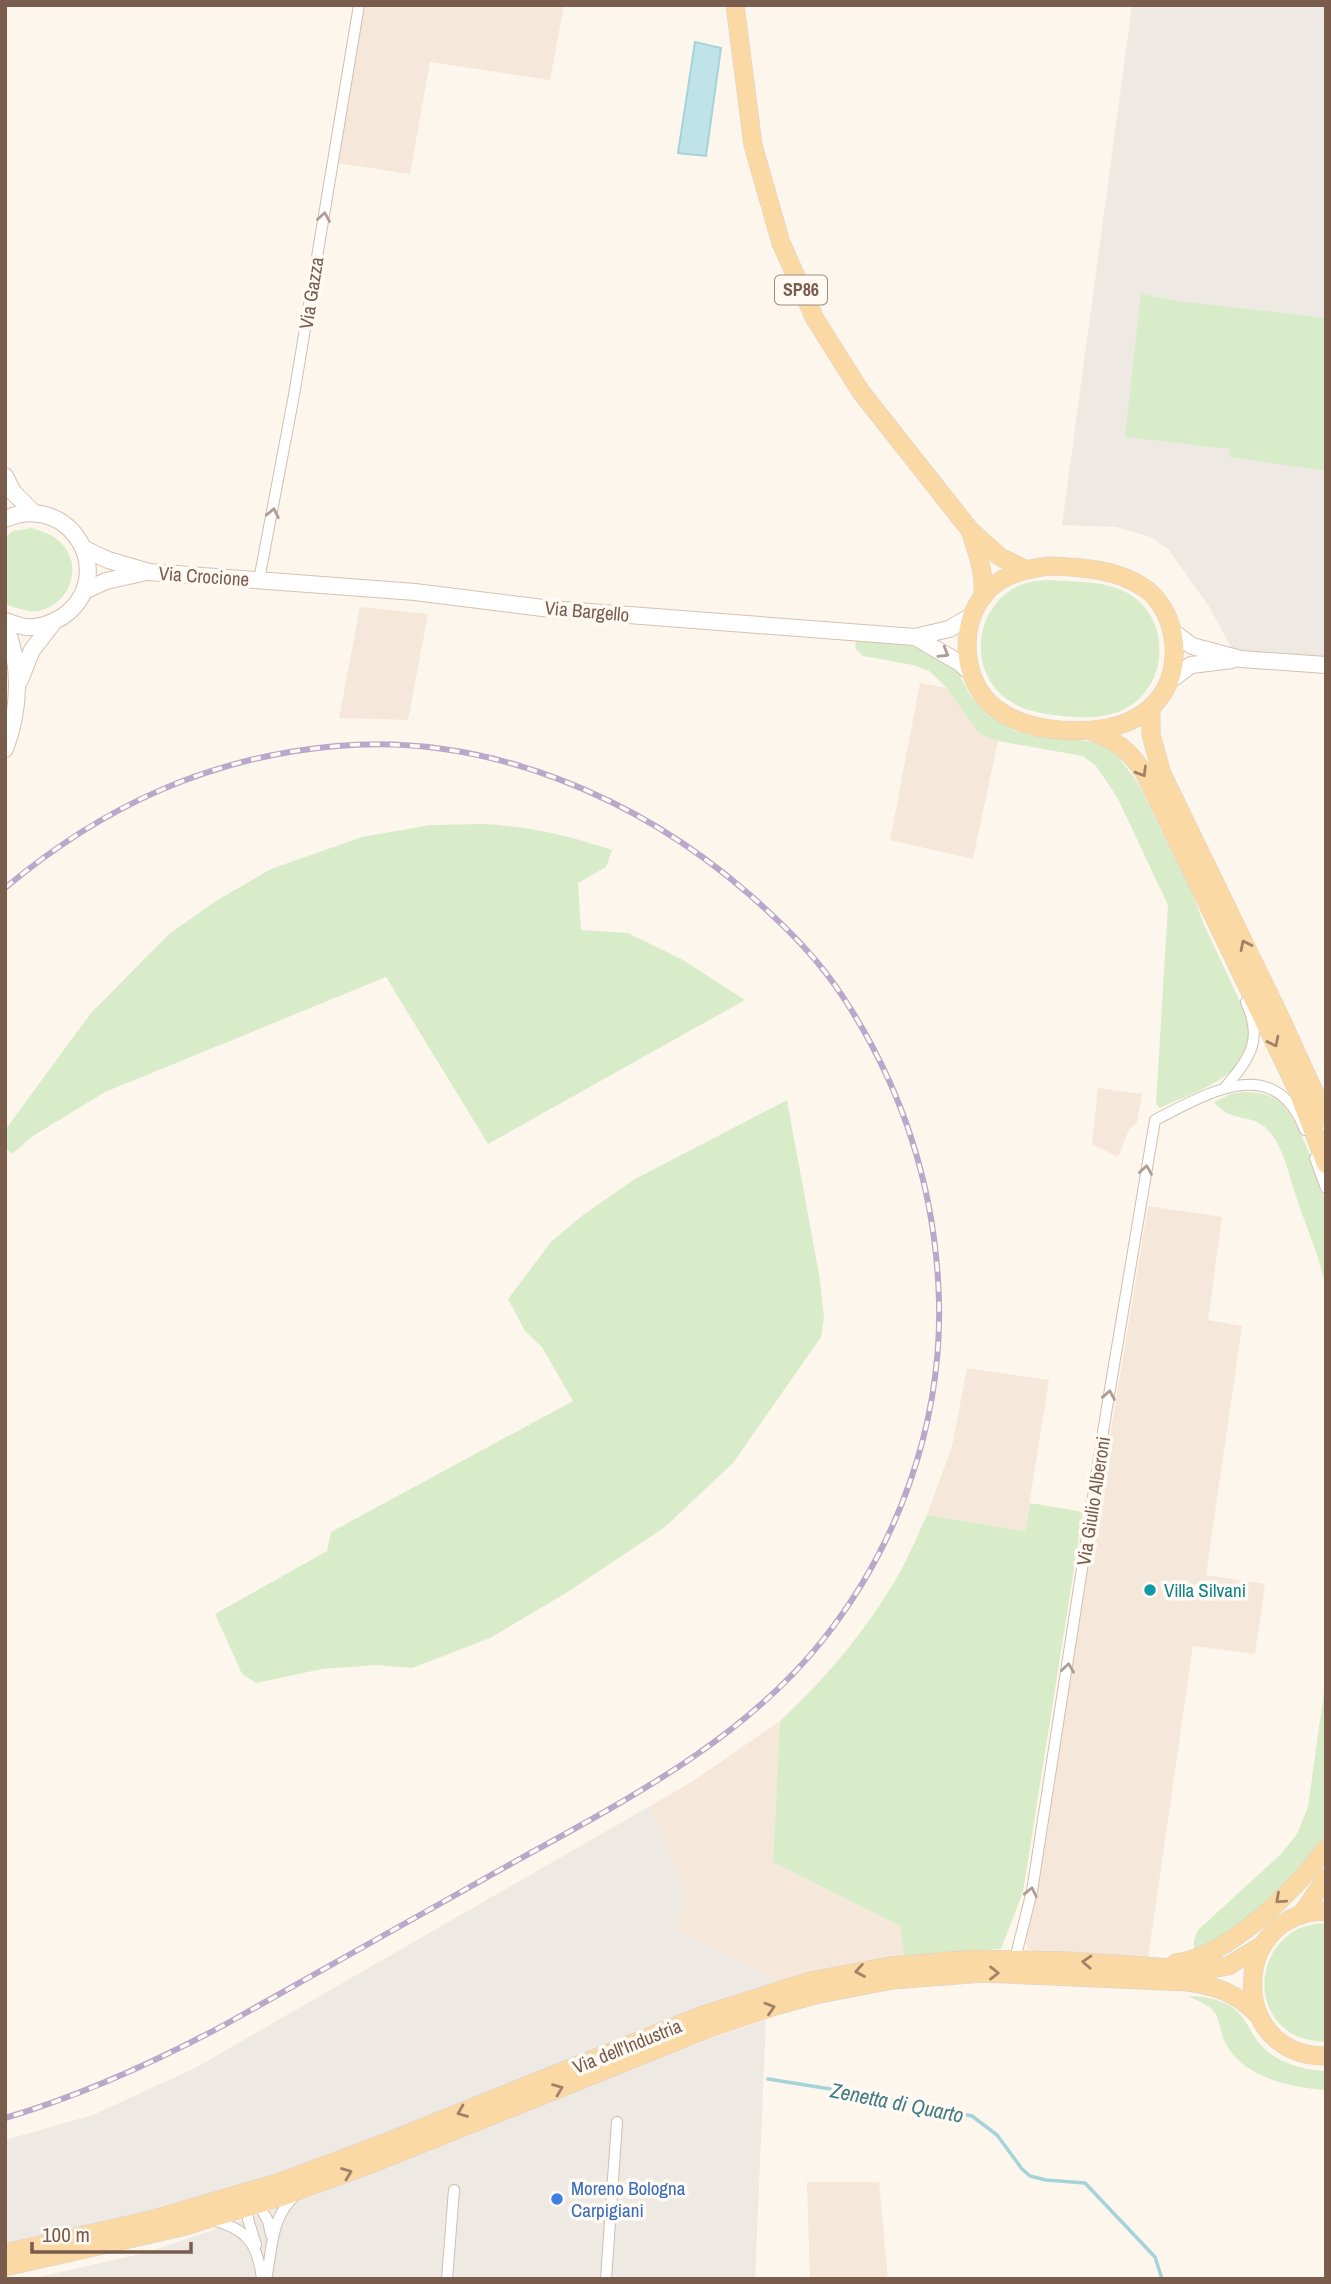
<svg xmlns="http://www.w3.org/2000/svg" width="1331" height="2284" viewBox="0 0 1331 2284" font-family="'Archivo Narrow',sans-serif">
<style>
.residential{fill:#f5e8da}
.industrial{fill:#efe9e4}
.green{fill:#d8ecc9}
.water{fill:#bfe3e8;stroke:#a5d3da;stroke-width:2}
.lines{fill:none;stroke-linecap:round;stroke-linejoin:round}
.stream{stroke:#a5d3da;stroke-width:3.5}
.street-casing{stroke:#d1beb0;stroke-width:12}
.secondary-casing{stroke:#d6c0b0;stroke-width:18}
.primary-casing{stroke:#dad1cd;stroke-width:19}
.street{stroke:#fff;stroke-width:10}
.secondary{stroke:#fff;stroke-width:16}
.primary{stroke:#fbd9a5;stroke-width:18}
.rail-casing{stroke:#b9a8c9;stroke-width:6}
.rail{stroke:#fffaf3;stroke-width:3.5;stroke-dasharray:10;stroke-linecap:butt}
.oneway{stroke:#af9d94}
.oneway2{stroke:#a18267}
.culture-dot{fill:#0f9aa8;stroke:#fffaf3;stroke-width:2.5}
.shop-dot{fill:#3f7fe0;stroke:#fffaf3;stroke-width:2.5}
.labels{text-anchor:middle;stroke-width:7;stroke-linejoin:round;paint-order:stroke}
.shield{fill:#fffaf3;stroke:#a28b7f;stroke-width:2}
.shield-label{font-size:18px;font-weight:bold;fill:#7a5c4d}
.street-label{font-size:19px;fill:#7a5c4d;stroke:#fffaf3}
.culture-label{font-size:19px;fill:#0d838f;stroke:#fffaf3;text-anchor:start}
.shop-label{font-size:19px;fill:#366cbe;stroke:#fffaf3;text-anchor:start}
.water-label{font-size:21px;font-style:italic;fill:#437c86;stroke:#fffaf3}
</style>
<rect width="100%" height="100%" fill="#fdf6ec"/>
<g class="residential">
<path d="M363 5H564L550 80 430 62 410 174 337 163Z"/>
<path d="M360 607 428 614 408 720 339 718Z"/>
<path d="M920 683 947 688 979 734 998 741 973 859 890 840Z"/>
<path d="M1098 1088 1142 1094 1137 1122 1129 1130 1118 1157 1092 1144Z"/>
<path d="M1148 1206 1222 1217 1208 1320 1242 1326 1206 1575 1265 1584 1255 1654 1193 1646 1148 1958 1036 1952 1028 1949 1026 1943Z"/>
<path d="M967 1368 1049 1380 1025 1531 927 1515 952 1446Z"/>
<path d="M780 1721 773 1862 900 1926 904 1956 780 1982 677 1930 685 1894 650 1806 693 1781Z"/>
<path d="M807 2182H879L888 2279H810Z"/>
</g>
<g class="industrial">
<path d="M1132 5H1326V658L1233 651 1210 608 1169 550 1151 537 1116 527 1062 525Z"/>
<path d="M650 1806 685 1894 677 1930 780 1982 307 2166 211 2197 5 2246V2140L93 2115 195 2068Z"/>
<path d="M766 2020 755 2279H30L145 2253 308 2198 707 2040Z"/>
</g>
<g class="green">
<path d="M1141 294 1177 301 1326 318V471L1230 457V449L1125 437Z"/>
<path d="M32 528C43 532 53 534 61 543 83 564 71 601 43 610 31 614 17 608 5 604V537L13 531Z"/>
<path d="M1047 580C1071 582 1098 580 1121 590 1173 611 1172 690 1120 711 1096 721 1070 717 1046 714 1021 710 998 699 987 675 972 644 985 603 1016 587 1025 582 1036 581 1047 580Z"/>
<path d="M856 641 901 644 919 648 957 670 970 695 980 707 990 717 1013 730 1029 735 1097 742 1117 755 1138 783 1193 895 1204 925 1246 1014C1263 1073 1203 1088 1160 1108L1156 1104 1168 905 1117 797 1096 766 1083 756 998 741 979 734 947 688 929 671 913 665 863 656 855 648Z"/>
<path d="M482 824C527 826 568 835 612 850L606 867 578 883 581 930 628 933 683 960 745 1000 488 1144 386 977 105 1092 33 1136 12 1154 5 1148V1130L91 1013 169 934 216 901 271 869 362 837 431 825Z"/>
<path d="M1243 1092C1256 1092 1267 1093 1278 1101 1297 1114 1324 1185 1326 1208 1328 1235 1326 1262 1326 1289 1320 1257 1306 1227 1296 1196 1289 1176 1284 1148 1269 1131 1253 1112 1230 1124 1214 1102L1231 1094Z"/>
<path d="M787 1100 820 1280 824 1318 821 1337 733 1463 665 1527 566 1593 490 1638 412 1668 376 1665 322 1669 256 1683 242 1674 215 1614 327 1551 331 1532 573 1401 542 1347 525 1331 508 1299 551 1242 583 1215 635 1179Z"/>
<path d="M1030 1503 1083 1512 1023 1892 1001 1949 904 1956 900 1926 773 1862 780 1721C826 1678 864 1633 896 1579 908 1559 917 1536 927 1515L1025 1531Z"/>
<path d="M1326 1677V1836L1321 1847 1234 1935 1194 1953V1940L1198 1930 1281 1854 1297 1834 1308 1807Z"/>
<path d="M1326 1923V2042C1313 2041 1300 2039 1289 2032 1255 2008 1257 1958 1290 1934 1300 1926 1313 1924 1326 1923Z"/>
<path d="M1188 1996C1206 1996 1226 2000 1239 2013 1249 2024 1253 2039 1265 2049 1281 2064 1304 2070 1326 2071V2090C1290 2087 1244 2078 1226 2044 1220 2035 1221 2022 1215 2013 1210 2005 1196 2000 1188 1996Z"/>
</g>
<path class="water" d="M695 42 721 48 706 156 678 153Z"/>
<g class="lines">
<path class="stream" d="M768 2079 874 2096 972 2116 997 2135 1022 2169 1030 2176 1046 2180 1085 2183 1155 2257 1162 2279"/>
<defs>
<g id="street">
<path d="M259 580 294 395 359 5"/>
<path d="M1226 1086C1251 1058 1263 1038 1246 1002"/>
<path d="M1315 1158 1326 1188"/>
<path d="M1015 1959 1032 1891 1107 1407 1155 1120C1207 1094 1274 1051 1305 1130"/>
<path d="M257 2202 268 2221 271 2235"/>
<path d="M247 2203 248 2219 256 2245"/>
<path d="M210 2220C246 2227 258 2244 262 2279"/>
<path d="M266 2279C273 2248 270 2217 296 2195"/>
<path d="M447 2279 454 2190"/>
<path d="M606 2279 617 2122"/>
</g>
<g id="secondary">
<path d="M5 476 13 492 33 512"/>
<path d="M5 519C71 490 120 577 62 617 52 623 38 628 26 627 19 626 12 623 5 621"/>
<path d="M85 549 108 560 149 572 415 592 551 609 915 637 949 629 973 615"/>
<path d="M84 591 106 581 142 573"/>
<path d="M5 626C22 664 20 710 5 749"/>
<path d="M1173 632 1192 646 1241 659 1326 665"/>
<path d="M915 637 960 663 971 673"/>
<path d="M20 680 32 650 53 623"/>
<path d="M1168 682 1191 665 1232 660"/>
</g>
<g id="primary">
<path d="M735 5 753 145 781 243 815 319 861 392 970 530 1000 557 1025 569"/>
<path d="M971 533C978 555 985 574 983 597"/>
<path d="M1049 566C1082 567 1118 569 1146 589 1178 613 1184 669 1158 700 1146 715 1126 724 1108 728 1072 734 1024 731 995 708 963 682 958 629 983 596 999 575 1025 569 1049 566Z"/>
<path d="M1151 707V735L1162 774 1281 1019 1326 1118"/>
<path d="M1091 731C1118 742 1128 749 1145 774L1297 1089 1326 1164"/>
<path d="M1326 1911C1228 1912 1228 2057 1326 2056"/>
<path d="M1301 1915 1326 1878"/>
<path d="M1176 1963C1228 1957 1295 1890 1326 1849"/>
<path d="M5 2253 150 2220 281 2182 377 2146 703 2015 810 1981 890 1966 975 1959 1069 1961 1202 1970 1228 1966 1263 1945"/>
<path d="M5 2267 182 2227 281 2197 379 2161 710 2028 775 2006 815 1995 892 1980 984 1973 1188 1982C1217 1986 1238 1994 1258 2015"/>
</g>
</defs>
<use href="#street" class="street-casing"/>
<use href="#secondary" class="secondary-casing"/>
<use href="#primary" class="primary-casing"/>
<use href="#street" class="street"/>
<use href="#secondary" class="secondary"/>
<use href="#primary" class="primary"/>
<defs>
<path id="rail" d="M5 888C103 806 209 757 337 746 488 733 638 797 750 895 785 926 819 959 845 1000 904 1091 936 1192 939 1301 942 1424 898 1546 822 1641 742 1741 626 1800 516 1861 419 1915 323 1970 226 2024 155 2062 83 2095 5 2118"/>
</defs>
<use href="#rail" class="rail-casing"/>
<use href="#rail" class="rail"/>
</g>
<defs><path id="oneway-chevron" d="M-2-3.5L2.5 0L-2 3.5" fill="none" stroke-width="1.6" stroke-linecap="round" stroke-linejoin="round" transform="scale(1.75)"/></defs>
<g class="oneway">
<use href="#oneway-chevron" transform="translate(324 217) rotate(-81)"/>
<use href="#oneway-chevron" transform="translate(273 513) rotate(-78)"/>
<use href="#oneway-chevron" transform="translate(944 653) rotate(31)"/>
<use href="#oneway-chevron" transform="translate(1146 1170) rotate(-81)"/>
<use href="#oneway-chevron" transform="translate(1109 1395) rotate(-80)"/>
<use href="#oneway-chevron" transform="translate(1068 1668) rotate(-82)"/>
<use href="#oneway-chevron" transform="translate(1031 1892) rotate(-78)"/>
</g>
<g class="oneway2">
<use href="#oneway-chevron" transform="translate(1142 772) rotate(59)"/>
<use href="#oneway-chevron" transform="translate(1245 945) rotate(-116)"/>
<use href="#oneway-chevron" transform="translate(1274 1042) rotate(64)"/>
<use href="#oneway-chevron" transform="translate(1280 1899) rotate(138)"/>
<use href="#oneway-chevron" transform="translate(1087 1962) rotate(-177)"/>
<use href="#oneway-chevron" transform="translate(860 1971) rotate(170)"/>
<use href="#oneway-chevron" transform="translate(994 1973)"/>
<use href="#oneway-chevron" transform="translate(770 2008) rotate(-17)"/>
<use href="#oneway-chevron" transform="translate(558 2089) rotate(-22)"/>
<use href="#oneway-chevron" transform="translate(462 2112) rotate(158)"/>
<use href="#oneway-chevron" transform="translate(347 2173) rotate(-21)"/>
</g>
<circle class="culture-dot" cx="1150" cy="1590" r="7"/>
<circle class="shop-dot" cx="557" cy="2199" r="7"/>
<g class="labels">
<rect class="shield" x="775" y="275.5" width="52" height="29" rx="5"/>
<g class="shield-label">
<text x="801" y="296">SP86</text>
</g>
<g class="street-label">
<text transform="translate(311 293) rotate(-81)" y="7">Via Gazza</text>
<text transform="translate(204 576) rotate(4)" y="7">Via Crocione</text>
<text transform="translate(587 611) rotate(5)" y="7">Via Bargello</text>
<text transform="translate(1093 1501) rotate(-81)" y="7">Via Giulio Alberoni</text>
<text transform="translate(627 2046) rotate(-22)" y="7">Via dell'Industria</text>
</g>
<g class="culture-label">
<text x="1164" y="1597">Villa Silvani</text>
</g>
<g class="shop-label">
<text x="571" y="2195">Moreno Bologna<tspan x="571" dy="22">Carpigiani</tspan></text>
</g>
<g class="water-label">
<text transform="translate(897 2103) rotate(11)" y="7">Zenetta di Quarto</text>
</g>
</g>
<rect width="1331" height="2284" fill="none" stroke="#7a5c4d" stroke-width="14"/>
<path d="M32 2242v10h159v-10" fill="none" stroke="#7a5c4d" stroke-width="3.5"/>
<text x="42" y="2242" font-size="21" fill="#7a5c4d" stroke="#fffaf3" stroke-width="5" paint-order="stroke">100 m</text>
</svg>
